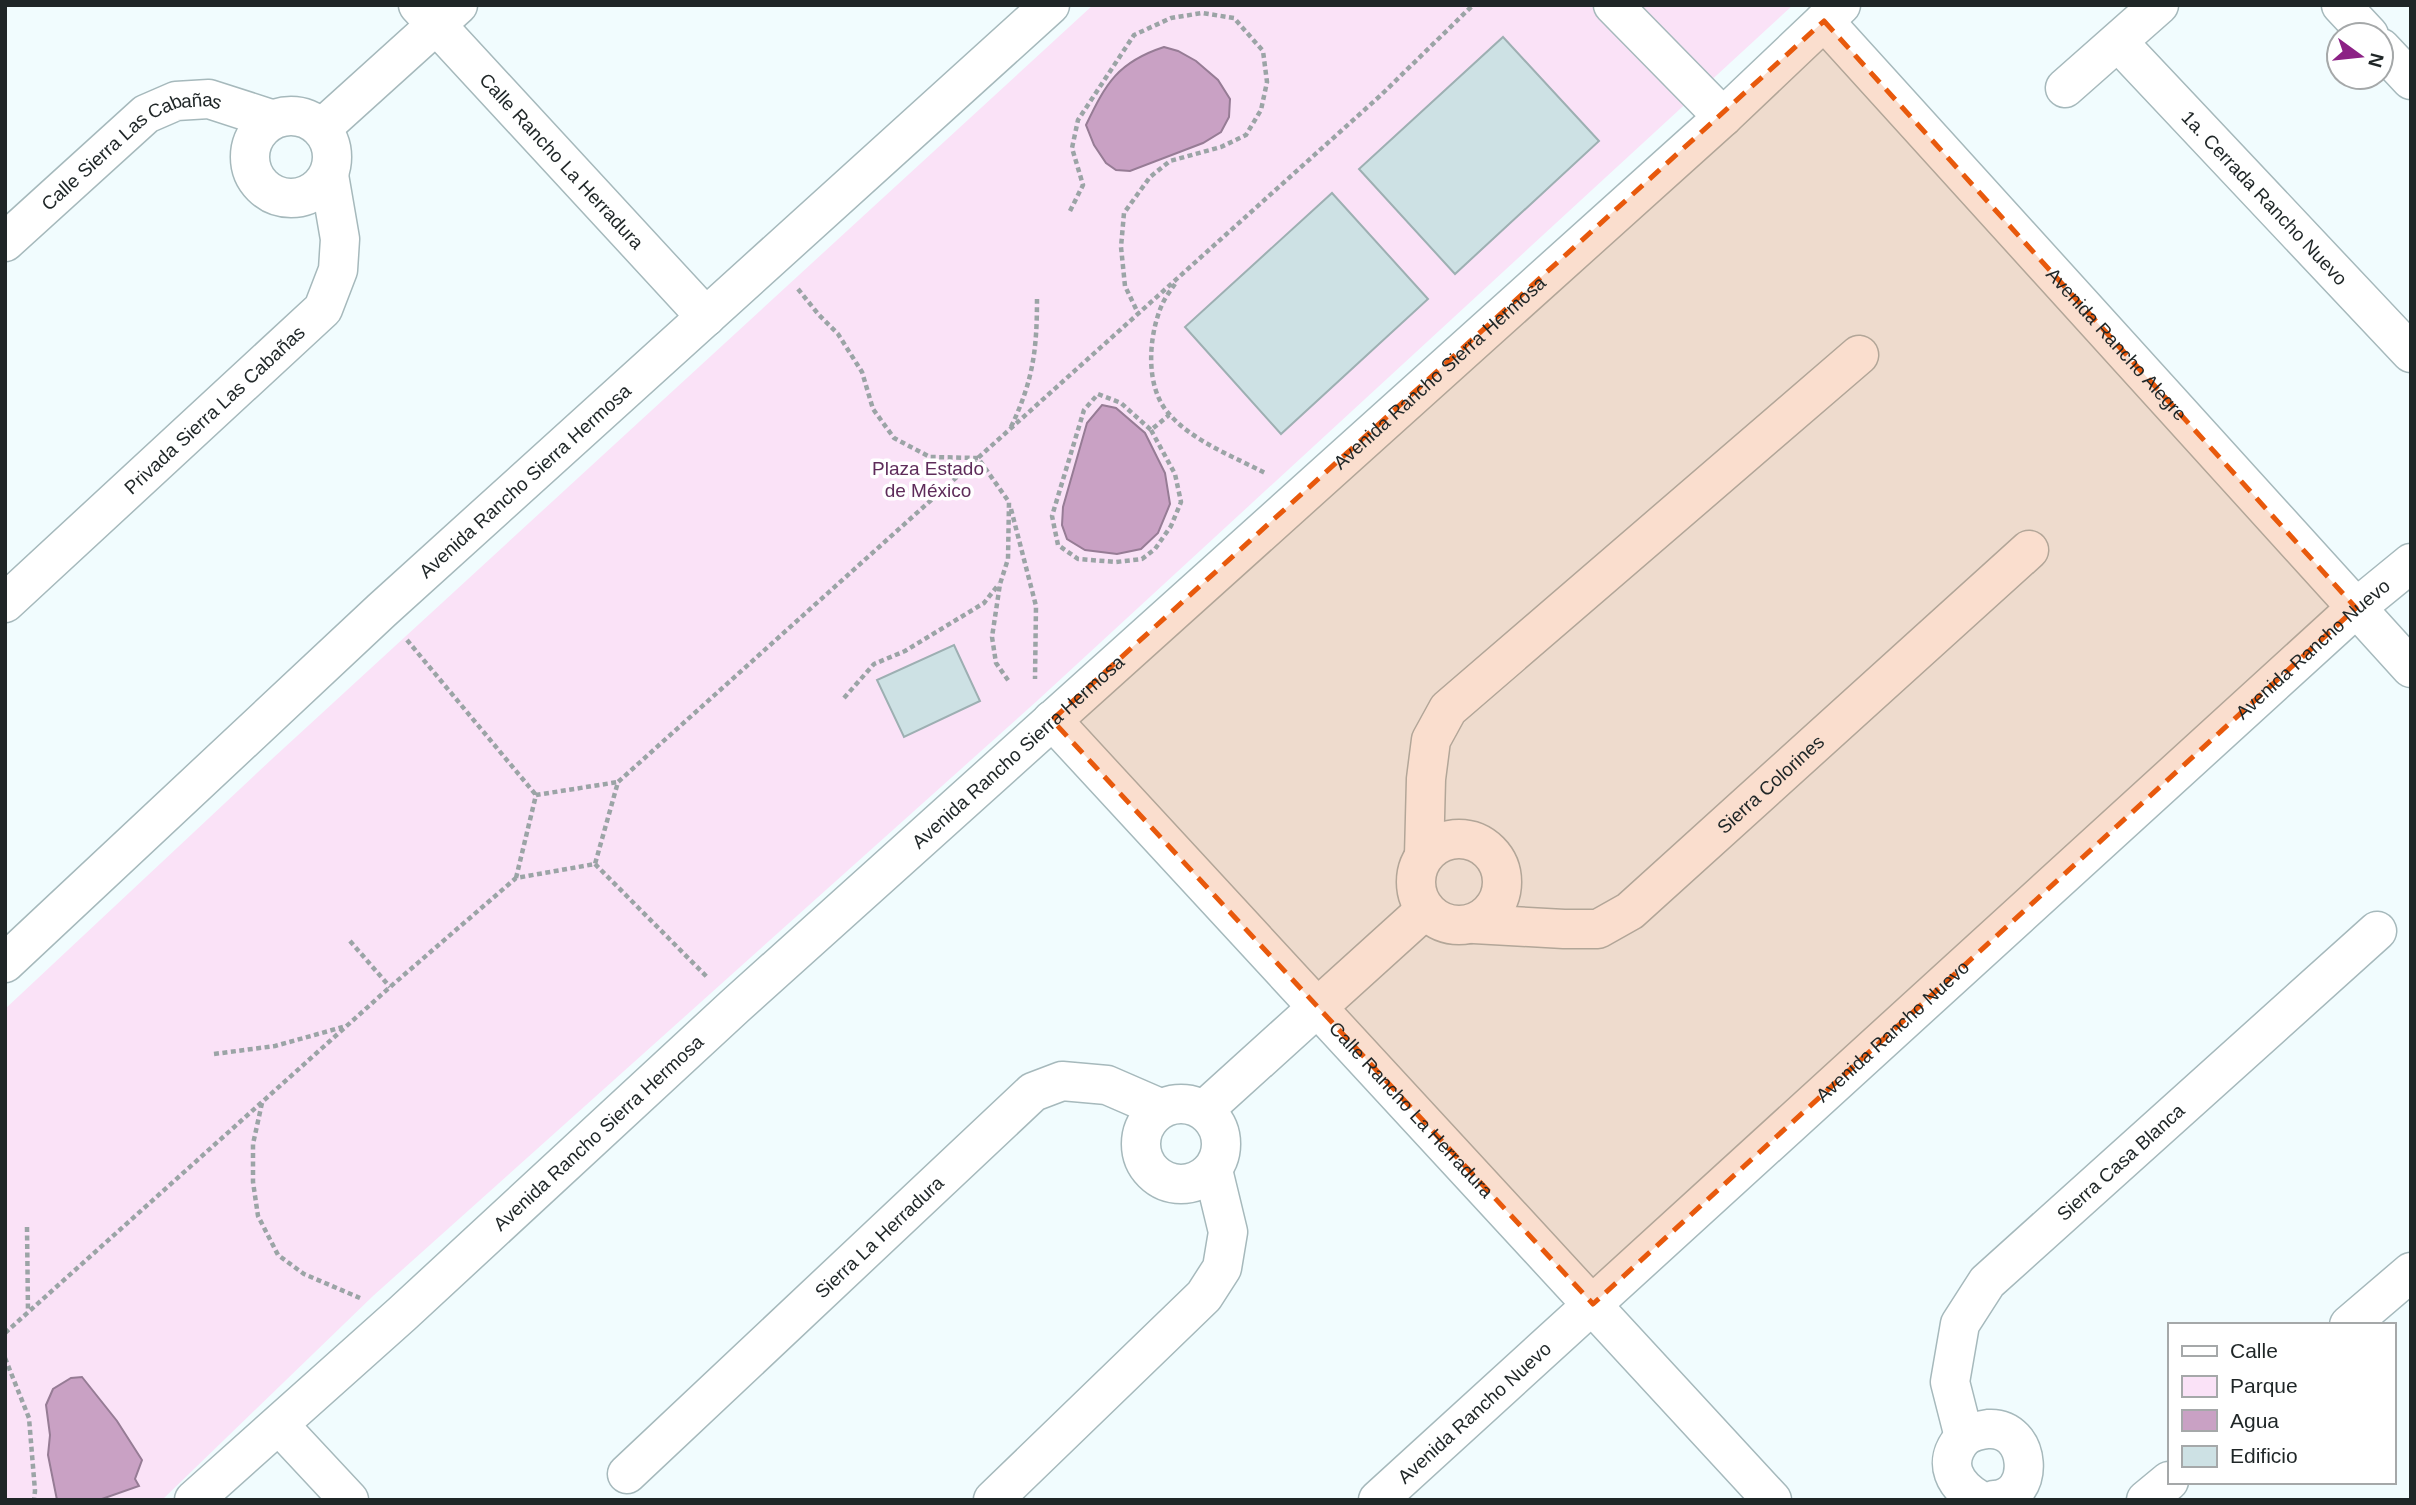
<svg xmlns="http://www.w3.org/2000/svg" width="2416" height="1505" viewBox="0 0 2416 1505" font-family="Arial,sans-serif">
<style>
.green{fill:#fae2f7}
.water{fill:#c9a1c4;stroke:#967c95;stroke-width:2}
.building{fill:#cde1e4;stroke:#9dafb2;stroke-width:2}
.lines{fill:none;stroke-linecap:round;stroke-linejoin:round}
.minor-casing{stroke:#a6b9bc;stroke-width:41}
.path{stroke:#9ba4a6;stroke-width:4.5;stroke-dasharray:5 3.5;stroke-linecap:butt}
.minor{stroke:#fff;stroke-width:38}
.marked{fill:#e8590c;fill-opacity:0.2;stroke:#e8590c;stroke-width:5;stroke-dasharray:14 9;stroke-linejoin:round}
.labels{text-anchor:middle;stroke-width:7;stroke-linejoin:round;paint-order:stroke}
.street-label{font-size:19px;fill:#1f2627;stroke:#fff}
.park-label{font-size:19px;fill:#5e2c5a;stroke:#fff}
</style>
<rect width="100%" height="100%" fill="#f1fcfe"/>
<path class="green" d="M1093 5H1793L1038 700 373 1296 162 1500H5V1009L272 759Z"/>
<g class="water">
<path d="M1164 47 1178 51 1196 61 1218 80 1230 99 1229 117 1221 132 1203 143 1130 171 1116 170 1106 163 1094 145 1086 125C1106 83 1118 62 1164 47Z"/>
<path d="M1102 405 1116 408 1145 433 1165 473 1170 504 1158 533 1141 549 1117 554 1085 550 1067 539 1062 525 1063 507 1087 423Z"/>
<path d="M82 1377 117 1421 142 1460 135 1479 139 1486 99 1500H57L48 1455 50 1435 46 1405 53 1389 71 1378Z"/>
</g>
<g class="building">
<path d="M1503 37 1599 141 1455 274 1359 169Z"/>
<path d="M1332 193 1428 299 1281 434 1185 327Z"/>
<path d="M954 645 980 701 904 737 877 680Z"/>
</g>
<g class="lines">
<defs>
<g id="minor">
<path id="s1" d="M418 5 706 317"/>
<path d="M1613 5 1723 117"/>
<path d="M2341 5 2369 35"/>
<path id="s2" d="M1824 21 2411 668"/>
<path id="s3" d="M2118 42 2411 353"/>
<path d="M2381 48 2411 80"/>
<path d="M2065 88 2159 5"/>
<circle cx="291" cy="157" r="41"/>
<path d="M323 127 458 5"/>
<path id="s4" d="M5 242 146 114 176 101 209 99 271 119"/>
<path id="s5" d="M5 603 323 309 338 270 340 239 329 175"/>
<path id="s6" d="M1052 720 1772 1500"/>
<circle cx="1459" cy="882" r="43"/>
<path d="M1424 856 1426 779 1431 740 1448 709 1859 355"/>
<path id="s7" d="M1474 924 1564 929H1598L1630 911 2029 550"/>
<path id="s8" d="M5 963 382 610 1050 5"/>
<circle cx="1181" cy="1144" r="40"/>
<path d="M1204 1110 1425 910"/>
<path d="M2349 1325 2411 1272"/>
<path d="M279 1425 349 1500"/>
<path id="s9" d="M1964 1437 1950 1382 1960 1324 1987 1282 2377 931"/>
<path id="s10" d="M627 1474 1033 1092 1062 1081 1107 1085 1160 1108"/>
<path id="s11" d="M194 1500 402 1314 735 1006 1723 117 1841 5"/>
<path d="M993 1500 1204 1296 1222 1268 1228 1232 1213 1170"/>
<path id="s12" d="M1378 1500 2356 608 2411 563"/>
<path d="M1979 1500C1955 1486 1941 1463 1963 1438 1970 1432 1980 1430 1988 1429 2032 1426 2037 1498 1994 1500"/>
<path d="M2146 1500 2169 1481"/>
</g>
</defs>
<use href="#minor" class="minor-casing"/>
<g class="path">
<path d="M1070 211 1083 185 1072 148 1078 120 1134 35 1171 18 1202 13 1234 18 1263 51 1267 82 1261 110 1246 135 1221 147 1170 161 1150 177 1124 213 1121 247 1125 286 1138 313"/>
<path d="M1175 284C1170 291 1164 299 1161 307 1148 339 1145 389 1170 415 1194 442 1235 457 1267 474"/>
<path d="M798 289 819 315 838 334 862 372 873 409 894 438 930 457 978 458 1009 502 1008 559 1000 584 992 637 996 663 1010 683"/>
<path d="M1011 427C1033 381 1037 350 1037 299"/>
<path d="M1151 430 1175 474 1181 502 1171 526 1155 549 1142 559 1116 562 1078 559 1058 545 1052 516 1084 410 1098 394 1121 403 1151 430 1169 415"/>
<path d="M1011 509 1036 606 1035 679"/>
<path d="M407 640 536 795"/>
<path d="M844 698 874 664 905 651 984 603 999 584"/>
<path d="M595 864 708 978"/>
<path d="M516 878 536 795 618 782"/>
<path d="M350 941 390 987"/>
<path d="M214 1054 275 1046 343 1027"/>
<path d="M262 1103 253 1144V1182L258 1216 278 1255 304 1274 360 1298"/>
<path d="M27 1227 28 1312"/>
<path d="M5 1333 390 987 516 878 595 864 618 782 1381 95 1473 5"/>
<path d="M5 1358 29 1418 35 1491 34 1500"/>
</g>
<use href="#minor" class="minor"/>
</g>
<path class="marked" d="M1824 21 2356 608 1593 1304 1052 720Z"/>
<g class="labels">
<g class="street-label">
<text dy="7" stroke="none"><textPath href="#s4" startOffset="161">Calle Sierra Las Cabañas</textPath></text>
<text dy="7" stroke="none"><textPath href="#s1" startOffset="212">Calle Rancho La Herradura</textPath></text>
<text dy="7" stroke="none"><textPath href="#s3" startOffset="214">1a. Cerrada Rancho Nuevo</textPath></text>
<text dy="7" stroke="none"><textPath href="#s2" startOffset="436">Avenida Rancho Alegre</textPath></text>
<text dy="7" stroke="none"><textPath href="#s11" startOffset="1680">Avenida Rancho Sierra Hermosa</textPath></text>
<text dy="7" stroke="none"><textPath href="#s5" startOffset="285">Privada Sierra Las Cabañas</textPath></text>
<text dy="7" stroke="none"><textPath href="#s8" startOffset="709">Avenida Rancho Sierra Hermosa</textPath></text>
<text dy="7" stroke="none"><textPath href="#s12" startOffset="1264">Avenida Rancho Nuevo</textPath></text>
<text dy="7" stroke="none"><textPath href="#s11" startOffset="1113">Avenida Rancho Sierra Hermosa</textPath></text>
<text dy="7" stroke="none"><textPath href="#s7" startOffset="350">Sierra Colorines</textPath></text>
<text dy="7" stroke="none"><textPath href="#s12" startOffset="696">Avenida Rancho Nuevo</textPath></text>
<text dy="7" stroke="none"><textPath href="#s6" startOffset="530">Calle Rancho La Herradura</textPath></text>
<text dy="7" stroke="none"><textPath href="#s11" startOffset="546">Avenida Rancho Sierra Hermosa</textPath></text>
<text dy="7" stroke="none"><textPath href="#s9" startOffset="345">Sierra Casa Blanca</textPath></text>
<text dy="7" stroke="none"><textPath href="#s10" startOffset="346">Sierra La Herradura</textPath></text>
<text dy="7" stroke="none"><textPath href="#s12" startOffset="130">Avenida Rancho Nuevo</textPath></text>
</g>
<g class="park-label">
<text x="928" y="475">Plaza Estado<tspan x="928" dy="22">de México</tspan></text>
</g>
</g>
<rect width="2416" height="1505" fill="none" stroke="#1f2627" stroke-width="14"/>
<rect x="2168" y="1323" width="228" height="161" fill="#ffffff" stroke="#a5a8a9" stroke-width="2"/>
<rect x="2182" y="1346" width="35" height="10" fill="#ffffff" stroke="#a5a8a9" stroke-width="2"/>
<text x="2230" y="1358" font-size="21" fill="#1f2627">Calle</text>
<rect x="2182" y="1376" width="35" height="21" fill="#fae2f7" stroke="#a5a8a9" stroke-width="2"/>
<text x="2230" y="1393" font-size="21" fill="#1f2627">Parque</text>
<rect x="2182" y="1410" width="35" height="21" fill="#c9a1c4" stroke="#a5a8a9" stroke-width="2"/>
<text x="2230" y="1428" font-size="21" fill="#1f2627">Agua</text>
<rect x="2182" y="1446" width="35" height="21" fill="#cde1e4" stroke="#a5a8a9" stroke-width="2"/>
<text x="2230" y="1463" font-size="21" fill="#1f2627">Edificio</text>
<g transform="translate(2360 56) rotate(105)"><circle r="33" fill="#ffffff" stroke="#a5a8a9" stroke-width="2"/>
<path d="M0-5L12 26L0 18L-12 26Z" fill="#8c2185"/>
<text y="-10" font-size="19" font-weight="bold" text-anchor="middle" fill="#1f2627">N</text>
</g>
</svg>
